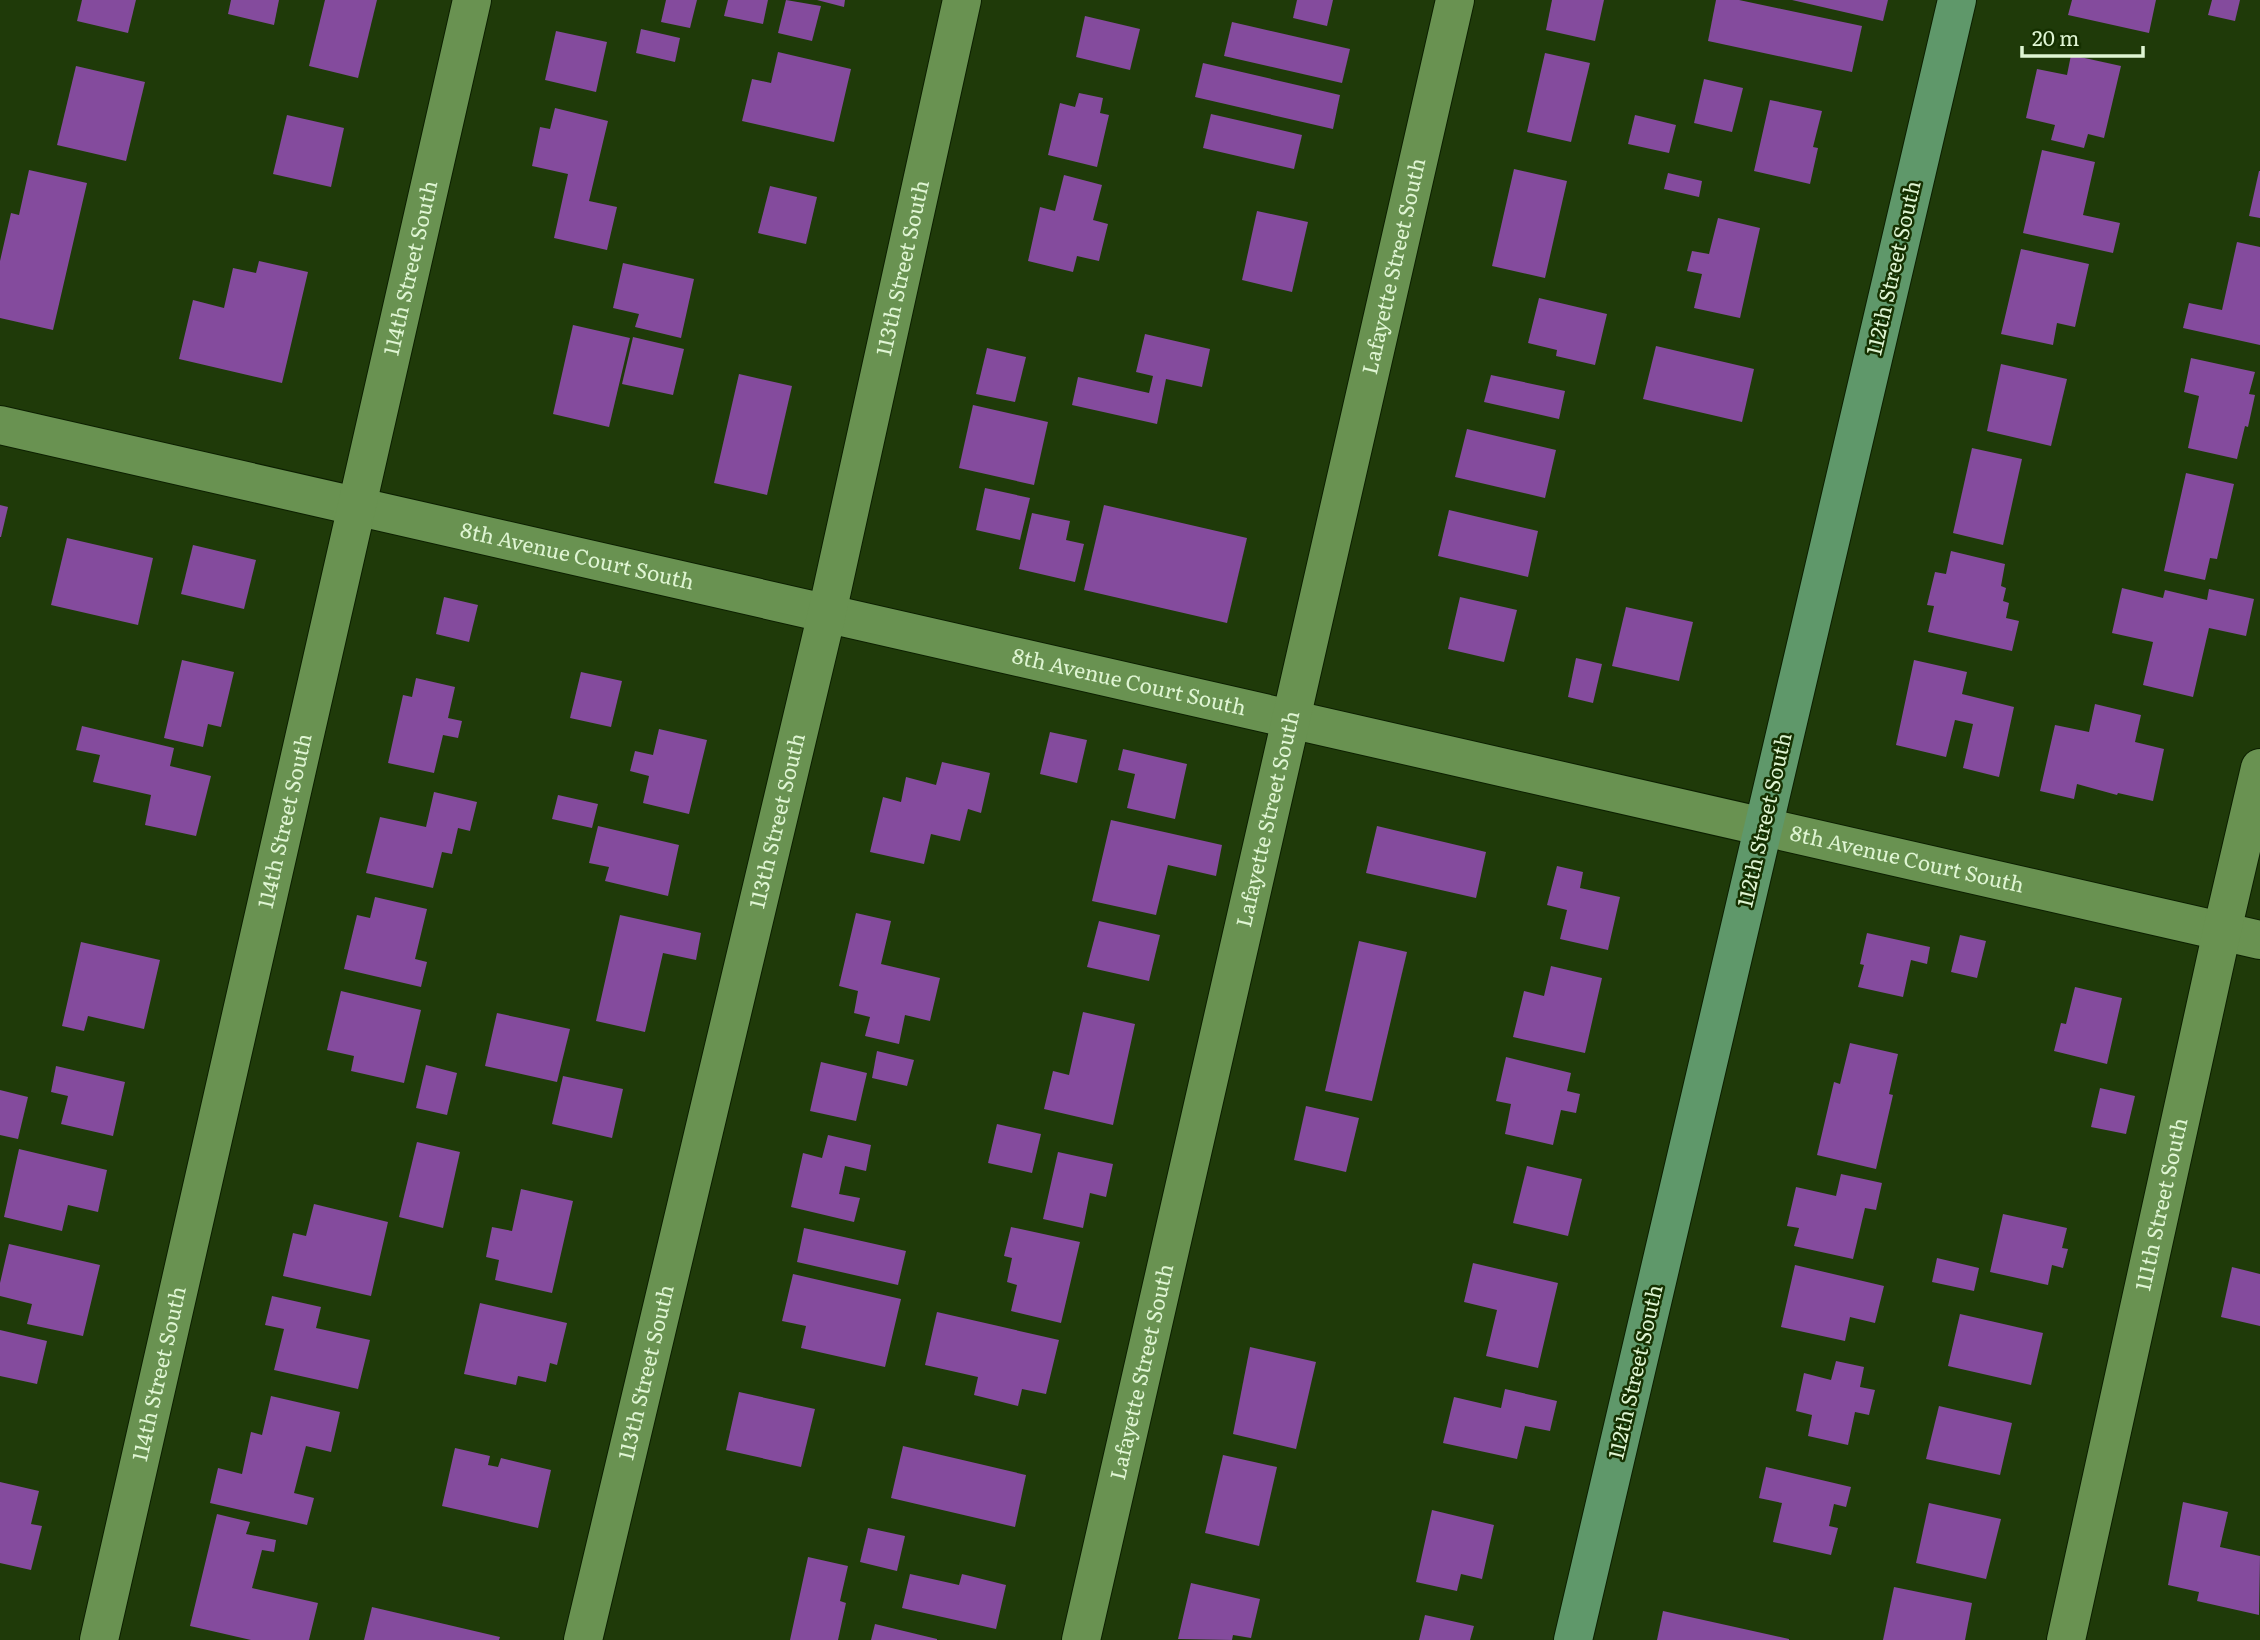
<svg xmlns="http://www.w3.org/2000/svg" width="2260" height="1640" viewBox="0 0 2260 1640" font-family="Literata,serif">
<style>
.building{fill:#844b9d}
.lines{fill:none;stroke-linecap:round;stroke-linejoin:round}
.minor-casing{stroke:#0c1f01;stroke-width:40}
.secondary-casing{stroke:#0c1f01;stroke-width:40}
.minor{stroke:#699251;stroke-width:38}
.secondary{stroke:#5f986a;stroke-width:38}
.labels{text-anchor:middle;stroke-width:5;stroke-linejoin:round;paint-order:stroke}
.street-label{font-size:21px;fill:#dff5d3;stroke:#153000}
</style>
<rect width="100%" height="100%" fill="#1f3a09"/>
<g class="building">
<path d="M82 0H136L128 33 77 21Z"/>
<path d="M231 0H279L274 25 228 14Z"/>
<path d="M325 0H377L358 78 309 66Z"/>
<path d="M666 0H697L690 28 661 22Z"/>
<path d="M728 0H768L763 24 724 16Z"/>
<path d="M786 0 821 6 812 41 778 33Z"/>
<path d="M817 0H845L844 7Z"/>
<path d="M1297 0H1333L1327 26 1293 18Z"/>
<path d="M1552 0H1604L1595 41 1546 30Z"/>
<path d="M1716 0H1739L1862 26 1852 72 1708 41Z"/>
<path d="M1792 0H1888L1883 21Z"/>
<path d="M2072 0H2156L2149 33 2068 15Z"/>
<path d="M2212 0H2240L2235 21 2208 15Z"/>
<path d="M1085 16 1140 29 1130 70 1076 57Z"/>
<path d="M1232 22 1350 49 1342 83 1224 56Z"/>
<path d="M641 29 680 38 675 62 636 53Z"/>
<path d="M556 31 607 42 596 92 545 80Z"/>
<path d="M778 52 851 69 834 142 742 121 752 79 771 83Z"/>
<path d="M1545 53 1590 63 1571 142 1527 132Z"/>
<path d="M2071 55 2121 66 2104 138 2088 134 2084 148 2051 140 2055 125 2026 118 2037 69 2067 75Z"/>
<path d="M1203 63 1340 95 1333 129 1195 97Z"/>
<path d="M76 66 145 82 126 161 57 145Z"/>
<path d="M1704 79 1743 88 1732 132 1694 123Z"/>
<path d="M1079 93 1103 98 1100 113 1109 115 1097 167 1048 155 1060 103 1075 107Z"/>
<path d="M1770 100 1822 111 1813 147 1818 148 1810 184 1754 171Z"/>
<path d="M555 108 608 121 589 201 617 207 607 250 554 238 568 174 532 166 540 127 550 129Z"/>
<path d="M1211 114 1302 135 1294 169 1203 148Z"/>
<path d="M287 115 344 128 331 187 273 174Z"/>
<path d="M1635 115 1676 125 1669 153 1628 144Z"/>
<path d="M2042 150 2095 162 2083 215 2120 223 2113 253 2023 233Z"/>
<path d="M1514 169 1567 181 1545 278 1492 266Z"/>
<path d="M29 170 87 183 53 330 0 318V261L11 213 19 215Z"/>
<path d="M2259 171H2260V218L2249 216Z"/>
<path d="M1668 173 1702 181 1699 197 1664 189Z"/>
<path d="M1064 175 1102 185 1093 220 1108 224 1099 261 1077 256 1073 272 1028 261 1040 207 1055 211Z"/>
<path d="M770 186 817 197 806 244 758 233Z"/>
<path d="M1257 211 1308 222 1292 292 1242 280Z"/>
<path d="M1718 218 1760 228 1740 318 1694 308 1702 274 1687 271 1692 251 1709 254Z"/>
<path d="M2237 242 2260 247V345L2183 328 2189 303 2222 310Z"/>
<path d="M2021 249 2089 264 2075 327 2057 323 2053 345 2001 334Z"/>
<path d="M259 261 308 272 282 383 179 359 193 300 224 308 233 268 256 273Z"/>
<path d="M623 263 694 279 681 338 635 327 639 314 613 308Z"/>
<path d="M1539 298 1607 314 1595 365 1556 356 1557 350 1528 343Z"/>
<path d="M573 325 630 338 609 427 553 414Z"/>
<path d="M1145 334 1210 349 1202 387 1166 379 1157 424 1072 405 1078 377 1149 393 1153 376 1136 372Z"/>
<path d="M633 337 684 349 673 395 622 384Z"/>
<path d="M1656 346 1754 369 1742 422 1643 399Z"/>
<path d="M987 348 1026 357 1015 402 976 394Z"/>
<path d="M2191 358 2255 372 2249 394 2255 395 2248 427 2245 426 2237 459 2188 448 2199 396 2184 392Z"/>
<path d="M2001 364 2067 379 2051 446 1987 431Z"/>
<path d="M739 374 792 386 767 495 714 483Z"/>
<path d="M1491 375 1565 391 1559 419 1484 402Z"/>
<path d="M973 405 1048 422 1034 485 959 468Z"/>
<path d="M1467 429 1556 450 1545 498 1455 477Z"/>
<path d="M1972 448 2022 459 2003 545 1953 533Z"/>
<path d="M2186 473 2234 484 2217 559 2210 558 2205 580 2164 571Z"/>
<path d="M985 488 1030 498 1020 540 976 530Z"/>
<path d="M0 505 8 507 1 537H0Z"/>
<path d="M1104 505 1247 538 1227 623 1084 590Z"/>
<path d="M1449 510 1538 531 1528 577 1438 556Z"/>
<path d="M1032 513 1070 521 1066 540 1084 544 1075 582 1019 569Z"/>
<path d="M67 538 153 558 138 625 51 605Z"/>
<path d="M193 545 256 560 244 609 181 594Z"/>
<path d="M1951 551 2005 564 2001 586 2006 588 2003 601 2009 603 2006 618 2019 621 2012 651 1928 632 1934 606 1927 605 1935 572 1946 574Z"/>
<path d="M2122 588 2163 598 2165 590 2207 600 2209 589 2254 599 2246 636 2209 628 2193 697 2143 685 2153 642 2112 633Z"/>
<path d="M444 597 478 605 469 642 436 634Z"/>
<path d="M1460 597 1517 610 1504 662 1448 649Z"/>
<path d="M1626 607 1693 622 1679 681 1612 666Z"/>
<path d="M1576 658 1602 664 1593 703 1568 697Z"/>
<path d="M182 660 234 672 221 727 208 724 203 747 164 738Z"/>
<path d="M1914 660 1967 672 1962 694 2014 707 1999 777 1963 768 1973 724 1955 720 1946 757 1896 745Z"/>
<path d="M581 672 622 681 611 727 570 718Z"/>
<path d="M416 678 455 687 448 718 462 721 458 738 443 735 434 773 388 763 403 695 412 697Z"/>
<path d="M2095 704 2141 715 2135 742 2164 749 2153 801 2118 793 2117 795 2077 784 2074 799 2040 791 2055 725 2089 732Z"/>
<path d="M82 726 174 748 170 766 211 776 196 836 145 825 151 795 93 782 100 755 76 750Z"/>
<path d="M659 729 707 740 689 814 643 803 649 776 630 771 635 751 653 755Z"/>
<path d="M1050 732 1087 740 1077 783 1040 774Z"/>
<path d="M1123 749 1187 764 1175 819 1127 808 1135 774 1118 770Z"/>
<path d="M942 762 990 773 981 813 968 809 960 841 931 834 924 864 870 852 883 797 901 802 906 777 936 785Z"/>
<path d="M434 792 477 802 470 831 458 828 452 854 442 852 433 888 366 873 380 817 426 827Z"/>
<path d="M558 795 598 804 592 828 552 819Z"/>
<path d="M1111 820 1222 845 1216 876 1168 865 1156 915 1092 901Z"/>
<path d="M598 826 679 845 668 896 605 881 609 867 589 863Z"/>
<path d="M1377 826 1486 852 1476 898 1366 873Z"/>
<path d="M1557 866 1583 872 1580 888 1620 897 1608 950 1560 939 1567 910 1547 905Z"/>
<path d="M375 897 427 909 415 959 427 962 421 987 344 969 357 915 370 918Z"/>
<path d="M856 913 891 921 881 964 940 978 930 1021 905 1015 899 1044 865 1036 870 1017 854 1013 858 991 839 986Z"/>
<path d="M620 915 701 933 696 960 663 953 645 1032 596 1021Z"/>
<path d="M1099 921 1160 935 1149 981 1087 967Z"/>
<path d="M1867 933 1930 947 1927 964 1911 960 1903 997 1858 987 1864 965 1860 964Z"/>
<path d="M1960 935 1986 941 1977 978 1951 972Z"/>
<path d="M1359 941 1407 952 1372 1101 1325 1091Z"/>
<path d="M81 942 160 960 144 1029 88 1016 84 1031 62 1026Z"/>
<path d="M1551 966 1602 978 1585 1053 1513 1037 1524 991 1544 996Z"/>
<path d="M2075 987 2122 998 2107 1064 2054 1051 2061 1023 2066 1024Z"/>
<path d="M341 991 421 1010 404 1083 351 1071 354 1056 327 1050Z"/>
<path d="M1083 1012 1135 1024 1113 1125 1044 1109 1053 1071 1069 1075Z"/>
<path d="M497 1013 570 1029 557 1082 485 1066Z"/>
<path d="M1850 1043 1898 1054 1889 1094 1893 1095 1876 1169 1817 1155 1834 1082 1840 1084Z"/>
<path d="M877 1051 914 1060 907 1086 872 1078Z"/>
<path d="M1506 1057 1571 1073 1567 1091 1580 1094 1576 1113 1561 1110 1553 1145 1505 1134 1511 1104 1496 1101Z"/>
<path d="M821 1062 867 1073 856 1121 810 1111Z"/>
<path d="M426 1065 457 1073 447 1115 416 1108Z"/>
<path d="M56 1066 125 1082 113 1136 61 1124 68 1096 51 1092Z"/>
<path d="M563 1076 623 1089 612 1138 552 1124Z"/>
<path d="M2100 1088 2135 1096 2126 1134 2091 1127Z"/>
<path d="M0 1090 28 1097 18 1139 0 1135Z"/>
<path d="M1306 1106 1359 1118 1346 1172 1294 1160Z"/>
<path d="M997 1124 1041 1134 1032 1173 988 1163Z"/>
<path d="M828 1135 871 1145 866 1171 845 1166 839 1194 860 1198 854 1222 791 1207 803 1153 822 1158Z"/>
<path d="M417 1142 460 1152 443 1228 399 1217Z"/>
<path d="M19 1149 107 1170 98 1212 68 1205 62 1231 4 1217Z"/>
<path d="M1058 1152 1113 1164 1106 1197 1090 1193 1083 1228 1043 1219Z"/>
<path d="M1527 1166 1582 1179 1568 1236 1513 1223Z"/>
<path d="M1841 1174 1882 1183 1876 1210 1865 1208 1853 1259 1794 1246 1799 1228 1787 1226 1796 1187 1836 1196Z"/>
<path d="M521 1189 573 1201 552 1293 495 1280 499 1260 486 1257 492 1227 512 1231Z"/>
<path d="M314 1204 388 1222 371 1296 283 1276 293 1233 306 1236Z"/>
<path d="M2003 1214 2067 1228 2062 1248 2068 1249 2063 1268 2052 1265 2048 1285 1990 1272Z"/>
<path d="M1011 1227 1080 1242 1061 1323 1011 1311 1017 1285 1007 1282 1012 1258 1004 1256Z"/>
<path d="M804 1228 906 1251 898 1285 797 1262Z"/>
<path d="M9 1244 100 1265 83 1336 27 1324 32 1304 0 1296V1283Z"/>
<path d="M1937 1258 1979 1268 1974 1291 1932 1282Z"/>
<path d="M1473 1263 1558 1283 1538 1368 1486 1356 1497 1310 1464 1302Z"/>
<path d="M1795 1265 1884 1286 1875 1323 1850 1317 1845 1341 1781 1327Z"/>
<path d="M2232 1267 2260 1274V1326L2221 1317Z"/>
<path d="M793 1274 901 1299 885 1367 801 1348 806 1326 782 1321Z"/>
<path d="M272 1296 321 1307 316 1328 370 1340 358 1389 274 1370 284 1329 265 1325Z"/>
<path d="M480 1303 567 1323 557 1365 550 1363 546 1382 518 1376 516 1385 464 1374Z"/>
<path d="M937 1312 1059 1340 1046 1394 1022 1389 1018 1406 974 1395 978 1377 925 1365Z"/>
<path d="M1960 1314 2043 1333 2031 1385 1948 1366Z"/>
<path d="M0 1330 47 1341 37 1384 0 1376Z"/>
<path d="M1250 1347 1316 1362 1296 1449 1233 1434Z"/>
<path d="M1836 1361 1864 1367 1860 1387 1875 1390 1869 1415 1855 1412 1848 1445 1808 1436 1812 1415 1796 1411 1804 1373 1831 1380Z"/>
<path d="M1505 1389 1557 1401 1550 1431 1525 1426 1517 1459 1443 1443 1454 1397 1501 1408Z"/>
<path d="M739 1392 815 1409 801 1467 726 1450Z"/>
<path d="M271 1396 340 1412 331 1452 306 1446 294 1493 314 1498 307 1525 210 1503 218 1468 242 1474 251 1432 262 1435Z"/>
<path d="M1939 1406 2012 1423 2000 1475 1926 1459Z"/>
<path d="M903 1446 1026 1475 1015 1527 891 1498Z"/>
<path d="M455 1448 490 1456 488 1465 498 1467 501 1458 551 1470 538 1528 442 1506Z"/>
<path d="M1223 1455 1277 1467 1259 1546 1205 1533Z"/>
<path d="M1766 1467 1851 1487 1846 1507 1834 1504 1829 1526 1838 1528 1831 1555 1773 1542 1782 1503 1759 1498Z"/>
<path d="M0 1482 39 1491 31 1524 42 1526 31 1570 0 1563Z"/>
<path d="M2183 1502 2228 1512 2220 1547 2260 1556 2259 1615 2197 1601 2199 1592 2168 1585Z"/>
<path d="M1929 1503 2001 1519 1986 1579 1916 1563Z"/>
<path d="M1432 1510 1494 1525 1482 1579 1461 1574 1457 1591 1416 1582Z"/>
<path d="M217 1514 250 1522 246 1534 276 1540 274 1552 262 1550 252 1588 318 1603 309 1640H251L190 1626Z"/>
<path d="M868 1528 905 1536 897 1571 860 1562Z"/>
<path d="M808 1557 848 1566 840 1601 846 1603 838 1640H790Z"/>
<path d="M910 1574 959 1585 962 1574 1006 1585 996 1629 902 1608Z"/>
<path d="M1191 1583 1260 1599 1251 1638 1233 1635 1232 1640 1178 1639Z"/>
<path d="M1894 1587 1972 1603 1965 1640H1883Z"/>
<path d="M372 1607 500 1637 499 1640H364Z"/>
<path d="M1663 1611 1789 1639V1640H1657Z"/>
<path d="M1425 1615 1474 1626 1470 1640H1419Z"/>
<path d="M875 1624 937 1639V1640H871Z"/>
</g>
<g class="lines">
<defs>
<g id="minor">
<path id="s1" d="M0 425 2260 940"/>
<path id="s2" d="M99 1640 472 0"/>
<path id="s3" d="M583 1640 827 613 962 0"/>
<path id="s4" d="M1081 1640 1455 0"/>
<path id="s5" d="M2066 1640 2222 931 2260 768"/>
</g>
<path id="secondary" d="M1573 1640 1957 0"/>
</defs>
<use href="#minor" class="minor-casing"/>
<use href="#secondary" class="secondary-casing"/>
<use href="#minor" class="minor"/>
<use href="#secondary" class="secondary"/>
</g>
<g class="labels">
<g class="street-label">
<text dy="7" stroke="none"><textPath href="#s2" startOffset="1407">114th Street South</textPath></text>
<text dy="7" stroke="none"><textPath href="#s4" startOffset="1409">Lafayette Street South</textPath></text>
<text dy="7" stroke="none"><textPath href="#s3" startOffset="1409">113th Street South</textPath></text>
<text transform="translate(1894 268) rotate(-77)" y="7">112th Street South</text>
<text dy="7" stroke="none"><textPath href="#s1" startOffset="592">8th Avenue Court South</textPath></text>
<text dy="7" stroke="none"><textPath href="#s1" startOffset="1158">8th Avenue Court South</textPath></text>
<text dy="7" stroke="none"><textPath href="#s2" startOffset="840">114th Street South</textPath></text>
<text dy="7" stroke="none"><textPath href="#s4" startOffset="842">Lafayette Street South</textPath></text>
<text transform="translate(1765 820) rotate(-77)" y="7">112th Street South</text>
<text dy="7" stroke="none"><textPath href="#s3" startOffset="842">113th Street South</textPath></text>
<text dy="7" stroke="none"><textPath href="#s1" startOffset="1956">8th Avenue Court South</textPath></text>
<text dy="7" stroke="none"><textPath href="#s5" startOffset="446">111th Street South</textPath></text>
<text transform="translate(1636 1372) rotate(-77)" y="7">112th Street South</text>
<text dy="7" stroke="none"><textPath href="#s2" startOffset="273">114th Street South</textPath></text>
<text dy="7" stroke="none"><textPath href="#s3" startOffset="275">113th Street South</textPath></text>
<text dy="7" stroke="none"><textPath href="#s4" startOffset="275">Lafayette Street South</textPath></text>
</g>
</g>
<path d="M2022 46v10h121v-10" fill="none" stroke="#dff5d3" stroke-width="3.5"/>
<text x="2032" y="46" font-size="21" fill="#dff5d3" stroke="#153000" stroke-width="5" paint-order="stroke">20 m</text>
</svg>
